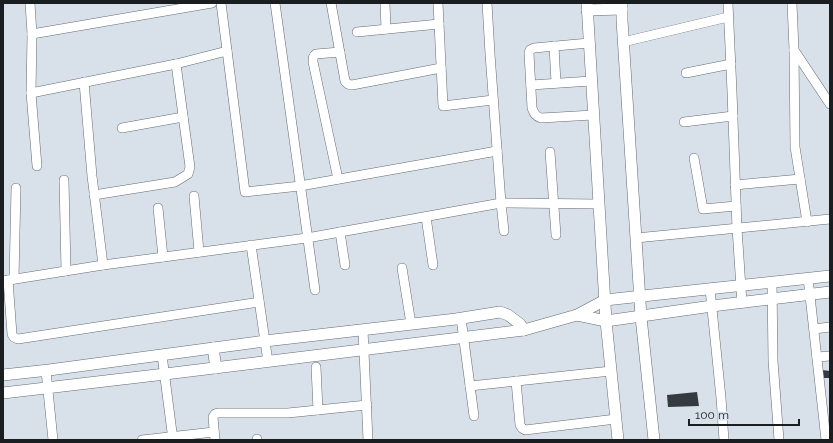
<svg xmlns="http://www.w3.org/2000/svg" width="833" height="443" viewBox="0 0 833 443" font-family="Raleway,sans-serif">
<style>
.building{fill:#333a40}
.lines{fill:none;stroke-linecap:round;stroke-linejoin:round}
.minor-casing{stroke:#646c73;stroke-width:10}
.tertiary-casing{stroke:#646c73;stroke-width:12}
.minor{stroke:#fff;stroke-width:9}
.tertiary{stroke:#fff;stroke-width:11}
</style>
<rect width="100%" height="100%" fill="#d8e1e9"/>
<g class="building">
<path d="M822 370 830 371V378H822Z"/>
<path d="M697 392 699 406 668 407 667 395Z"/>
</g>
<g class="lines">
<defs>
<g id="minor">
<path d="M30 3 32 34 31 93 37 166"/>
<path d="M221 3 245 192 300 186 497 151"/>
<path d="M275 3 315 290"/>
<path d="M331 3 345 81C347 84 349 85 352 85L441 68"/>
<path d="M385 3 386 29"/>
<path d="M438 3 443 106 493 100"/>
<path d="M487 3 490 54 501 203 504 231"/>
<path d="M728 3 732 92 737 228 742 303"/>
<path d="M792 3 794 50 830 104"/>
<path d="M357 32 439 24"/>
<path d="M32 34 212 3"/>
<path d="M623 42 728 17"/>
<path d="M589 43 534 48 530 50 529 53 532 108C534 113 535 116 541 118L593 115"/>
<path d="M554 46 556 83"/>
<path d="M794 50 795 147 807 222"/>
<path d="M686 73 731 64"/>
<path d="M84 82 92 176 103 265"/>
<path d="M531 85 591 81"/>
<path d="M31 93 176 64 227 51"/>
<path d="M684 122 733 116"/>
<path d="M122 128 183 117"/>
<path d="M550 152 556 235"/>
<path d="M694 158 703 209 736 206"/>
<path d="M338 179 313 62C313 58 313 56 316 54L340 52"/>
<path d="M64 180 66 271"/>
<path d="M735 185 800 179"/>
<path d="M94 195 175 182 188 174 190 167 176 64"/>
<path d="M194 196 199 252"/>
<path d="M158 208 163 257"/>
<path d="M426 217 433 265"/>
<path d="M340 232 345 265"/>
<path d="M636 238 830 219"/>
<path d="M251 245 268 362"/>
<path d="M402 268 411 324"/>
<path d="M808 278 826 440"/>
<path d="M14 279 16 188"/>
<path d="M8 280 12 334C13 337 14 338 18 339L259 302"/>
<path d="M3 281 103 265 307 238 501 203 599 204"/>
<path d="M772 282 773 361 779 440"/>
<path d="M710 289 721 398 724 440"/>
<path d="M461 318 474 416"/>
<path d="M814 329 830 327"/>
<path d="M363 330 368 440"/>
<path d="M162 355 173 440"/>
<path d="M817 357 830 356"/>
<path d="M316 367 318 410"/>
<path d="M46 371 53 440"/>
<path d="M516 381 520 425 522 428 525 430 616 419"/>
<path d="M470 386 611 371"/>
<path d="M257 439V440"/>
<path d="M142 440 214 432"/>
<path d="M215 440 213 417 215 414 218 413H288L367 405"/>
</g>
<g id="tertiary">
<path d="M587 3 606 321 618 440"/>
<path d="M622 3V20L641 317 654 440"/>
<path d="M587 10 622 9"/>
<path d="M577 315 606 321 712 306 830 292"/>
<path d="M213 348 216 368"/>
<path d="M3 375 49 370 265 341 456 319 500 312 508 315 520 324 524 330"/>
<path d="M3 393 165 374 524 330 577 315 605 300 830 276"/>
</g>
</defs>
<use href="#minor" class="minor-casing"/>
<use href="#tertiary" class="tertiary-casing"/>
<use href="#minor" class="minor"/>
<use href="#tertiary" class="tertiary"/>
</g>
<rect width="833" height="443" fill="none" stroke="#1a1e20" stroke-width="8"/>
<path d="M689 419v6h110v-6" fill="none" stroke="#1a1e20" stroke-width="2"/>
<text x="695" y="419" font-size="12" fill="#1a1e20" stroke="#d8e1e9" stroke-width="3" paint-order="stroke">100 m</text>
</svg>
